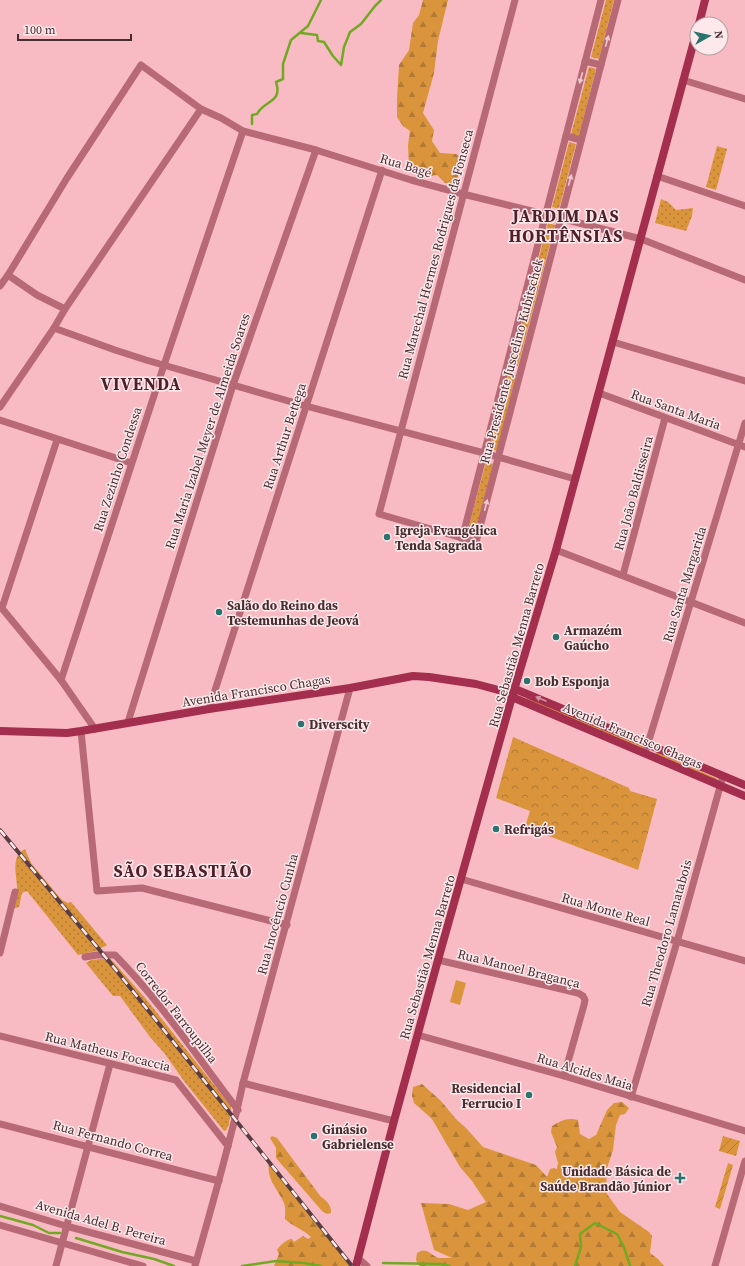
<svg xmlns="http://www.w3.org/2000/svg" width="745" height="1266" viewBox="0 0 745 1266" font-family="'Source Serif 4',serif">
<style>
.grass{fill:url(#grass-dots)}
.forest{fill:url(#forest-firs)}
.park{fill:url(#park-crowns)}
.garden{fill:url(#garden-furrows)}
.pitch{fill:#da953c}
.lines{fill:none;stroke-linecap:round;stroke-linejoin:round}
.stream{stroke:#73a824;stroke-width:2.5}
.minor{stroke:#b76976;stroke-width:7}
.secondary{stroke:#a32e4d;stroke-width:8}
.rail-casing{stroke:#593d40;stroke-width:4}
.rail{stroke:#fde9eb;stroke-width:2.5;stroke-dasharray:8;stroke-linecap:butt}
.oneway{fill:#ecc9ce}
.oneway2{fill:#d495a4}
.poi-dot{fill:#2a736f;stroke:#fde9eb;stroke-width:1.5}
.labels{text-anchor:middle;stroke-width:3;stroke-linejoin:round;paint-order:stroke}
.street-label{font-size:13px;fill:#452d30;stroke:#fde9eb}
.poi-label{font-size:13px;font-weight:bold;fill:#452d30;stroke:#fde9eb;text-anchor:start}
.district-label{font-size:17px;font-weight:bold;letter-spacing:1px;fill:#50202a;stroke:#fde9eb}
</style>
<defs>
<pattern id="grass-dots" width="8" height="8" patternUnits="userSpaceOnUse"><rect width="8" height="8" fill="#da953c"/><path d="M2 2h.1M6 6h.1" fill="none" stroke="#b37a33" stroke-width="1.8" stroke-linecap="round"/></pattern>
<pattern id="forest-firs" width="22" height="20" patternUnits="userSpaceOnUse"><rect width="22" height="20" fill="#da953c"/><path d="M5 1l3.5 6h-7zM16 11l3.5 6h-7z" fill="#b37a33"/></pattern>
<pattern id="park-crowns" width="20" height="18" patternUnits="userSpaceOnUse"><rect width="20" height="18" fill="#da953c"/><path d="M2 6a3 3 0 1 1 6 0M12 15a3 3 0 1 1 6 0" fill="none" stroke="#b37a33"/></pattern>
<pattern id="garden-furrows" width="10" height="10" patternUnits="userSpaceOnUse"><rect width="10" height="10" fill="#da953c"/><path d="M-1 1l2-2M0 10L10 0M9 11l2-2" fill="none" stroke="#b37a33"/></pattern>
</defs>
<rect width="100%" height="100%" fill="#f9bbc3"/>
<g class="grass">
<path d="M606 0H614L599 59 591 57Z"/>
<path d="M589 67 596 69 579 136 571 134Z"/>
<path d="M569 142 576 144 559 209 552 207Z"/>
<path d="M717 146 727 149 716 190 706 187Z"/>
<path d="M661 199 668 202 676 210 693 208 692 216 686 231 655 223Z"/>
<path d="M548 223 555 225 518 366 511 364Z"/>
<path d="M509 373 516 375 497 451 489 449Z"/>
<path d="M486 462 493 464 475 535 467 533Z"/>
<path d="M527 697 645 747 644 750 526 700Z"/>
<path d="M656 752 718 779 717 782 655 755Z"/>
<path d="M25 849 31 863 62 900 68 903 71 902 107 945 96 951 78 955 27 891 22 893 19 907 12 909C14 903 16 897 17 891 18 878 9 856 25 849Z"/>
<path d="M110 958 146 999 231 1106 229 1125 226 1130 224 1131 184 1081 165 1054 150 1037 120 996H113L86 963 91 960Z"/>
</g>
<g class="forest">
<path d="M423 0H448L438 41 434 73 423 113 434 130 432 141 440 153 456 154 463 159 456 182 454 184 445 183 437 175C433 175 431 176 427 177 420 180 414 172 409 168L408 145 410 131 403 126 397 117V98L399 65 409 50 413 23 419 15Z"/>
<path d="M422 1084 441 1101 456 1119 467 1129 483 1147 536 1165 547 1177 550 1169 554 1168 557 1169 558 1163 555 1152 557 1147 551 1132 552 1126C560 1121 568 1117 578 1120L580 1134 589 1139 596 1135 607 1110 614 1103 622 1102 629 1108 625 1114 620 1115 616 1125 613 1150 606 1171 607 1194 620 1212 649 1232 652 1236 650 1253 658 1259 664 1266H419L416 1260 417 1253C427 1246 430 1255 439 1258 442 1258 449 1258 452 1258L434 1250 421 1203 449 1204 468 1210 486 1202 472 1181 460 1167 432 1119 414 1103 412 1096 413 1087Z"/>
<path d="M272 1136 277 1138 321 1197C326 1200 332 1206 331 1213L327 1214 322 1211 276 1158V1148L270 1138Z"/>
<path d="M269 1162 350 1262V1266H274L279 1254 277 1250C280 1245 287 1239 292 1239L294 1242 303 1236 308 1239 311 1237C303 1229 293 1227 285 1219 285 1214 286 1209 284 1203 278 1189 266 1180 269 1162Z"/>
</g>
<path class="park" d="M513 737 629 788 630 791 657 799 638 870 525 827 530 811 496 798Z"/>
<g class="garden">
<path d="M723 1136 740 1141 736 1156 719 1151Z"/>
<path d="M728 1163 733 1165 720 1209 715 1207Z"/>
</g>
<path class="pitch" d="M456 980 466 983 460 1005 450 1002Z"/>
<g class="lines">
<g class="stream">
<path d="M301 33 317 35 318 41 324 42 333 56 341 65 344 47 350 32 361 24 375 6 381 0"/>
<path d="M252 124V115L257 114C264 100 283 103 276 82L283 79V64L291 40 308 26 321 0"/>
<path d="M0 1216 33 1225 49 1233H60"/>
<path d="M76 1238 122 1252 154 1259 174 1266"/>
<path d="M383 1263 441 1264 450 1266"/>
<path d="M242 1266 276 1261 304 1263 321 1266"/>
<path d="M575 1266 581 1247 580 1234 595 1223 617 1234 624 1247 630 1266"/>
</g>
<g class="minor">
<path d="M515 0 379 514 476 542 618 0"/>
<path d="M585 61 601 65"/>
<path d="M683 80 745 99"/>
<path d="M201 109 221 118 243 131 316 150 411 180 463 194 560 218 641 239 745 280"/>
<path d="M566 136 581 140"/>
<path d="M657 176 745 206"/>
<path d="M8 275 67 178 141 65 201 109 65 309"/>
<path d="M0 286 8 275 37 295 65 309 54 328 0 407"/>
<path d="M54 328 115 350 146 360 306 406 484 453 575 479"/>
<path d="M613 342 745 381"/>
<path d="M599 393 745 447"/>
<path d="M0 420 131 463"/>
<path d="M462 539 601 0"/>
<path d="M556 550 745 623"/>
<path d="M623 575 665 418"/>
<path d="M0 606 61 680 95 729"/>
<path d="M2 608 57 440"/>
<path d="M61 680 164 365 243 131"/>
<path d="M209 709 382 170"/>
<path d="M128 722 233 385 316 150"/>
<path d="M81 731 97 891 142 888 287 925"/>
<path d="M646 750 745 423"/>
<path d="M461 879 745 961"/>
<path d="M0 953 15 892"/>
<path d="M85 957 97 955H115C161 1002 198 1058 238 1110"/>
<path d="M438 960 578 993 583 996 585 1000 584 1005 564 1076"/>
<path d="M418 1035 564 1076 745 1131"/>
<path d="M0 1036 176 1080 228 1146"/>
<path d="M243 1083 394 1121"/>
<path d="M631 1097 677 942 723 776"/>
<path d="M0 1124 219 1181"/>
<path d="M0 1206 66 1226 196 1261"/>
<path d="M0 1225 143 1266"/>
<path d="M358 1258 367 1266"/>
<path d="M56 1266 110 1064"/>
<path d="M195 1266C212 1205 230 1145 243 1083L350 688"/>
<path d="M715 1266 745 1161"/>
</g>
<g class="secondary">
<path d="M699 24 705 0"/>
<path d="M515 689 745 785"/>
<path d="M512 697 745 796"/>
<path d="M0 731 67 733 81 731 209 709 350 688 413 676 429 677 476 684 513 694"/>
<path d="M356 1266 394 1121 438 960 512 697 556 550 697 30"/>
</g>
<defs>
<path id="rail" d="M0 830 112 965 352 1266"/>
</defs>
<use href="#rail" class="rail-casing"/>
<use href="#rail" class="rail"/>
</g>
<defs><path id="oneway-solid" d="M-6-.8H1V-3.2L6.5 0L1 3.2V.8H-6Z"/></defs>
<g class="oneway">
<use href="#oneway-solid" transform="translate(607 41) rotate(-75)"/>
<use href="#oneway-solid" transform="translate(581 78) rotate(105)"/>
<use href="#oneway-solid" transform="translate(570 180) rotate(-75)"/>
<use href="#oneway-solid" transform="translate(486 505) rotate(-76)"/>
</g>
<use class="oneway2" href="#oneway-solid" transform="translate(541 699) rotate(-157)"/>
<g class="poi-dot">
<circle cx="387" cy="537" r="4"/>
<circle cx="219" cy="612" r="4"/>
<circle cx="556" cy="637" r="4"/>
<circle cx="527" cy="681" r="4"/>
<circle cx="301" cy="724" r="4"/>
<circle cx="496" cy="829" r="4"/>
<circle cx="529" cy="1095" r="4"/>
<circle cx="314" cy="1136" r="4"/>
<path d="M678 1172h4v4h4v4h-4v4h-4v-4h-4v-4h4z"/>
</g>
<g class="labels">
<g class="street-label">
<text transform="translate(406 165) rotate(17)" y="5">Rua Bagé</text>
<text transform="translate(435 254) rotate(-75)" y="5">Rua Marechal Hermes Rodrigues da Fonseca</text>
<text transform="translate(511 361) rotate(-75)" y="5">Rua Presidente Juscelino Kubitschek</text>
<text transform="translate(676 409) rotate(20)" y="5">Rua Santa Maria</text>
<text transform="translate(207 431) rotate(-72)" y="5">Rua Maria Izabel Meyer de Almeida Soares</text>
<text transform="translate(284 436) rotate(-72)" y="5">Rua Arthur Bettega</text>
<text transform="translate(117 469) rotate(-72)" y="5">Rua Zezinho Condessa</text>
<text transform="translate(633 493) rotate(-75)" y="5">Rua João Baldisseira</text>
<text transform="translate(684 584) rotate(-73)" y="5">Rua Santa Margarida</text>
<text transform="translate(516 645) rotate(-74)" y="5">Rua Sebastião Menna Barreto</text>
<text transform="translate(256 690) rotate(-9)" y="5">Avenida Francisco Chagas</text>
<text transform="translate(633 735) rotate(23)" y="5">Avenida Francisco Chagas</text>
<text transform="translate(606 909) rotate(16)" y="5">Rua Monte Real</text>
<text transform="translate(277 914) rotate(-75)" y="5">Rua Inocêncio Cunha</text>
<text transform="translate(666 933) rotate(-74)" y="5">Rua Theodoro Lamatabois</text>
<text transform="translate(427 957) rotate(-74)" y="5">Rua Sebastião Menna Barreto</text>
<text transform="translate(519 968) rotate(14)" y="5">Rua Manoel Bragança</text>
<text transform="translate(177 1012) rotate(52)" y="5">Corredor Farroupilha</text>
<text transform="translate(108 1051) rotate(14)" y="5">Rua Matheus Focaccia</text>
<text transform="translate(585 1071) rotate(17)" y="5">Rua Alcides Maia</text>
<text transform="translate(113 1140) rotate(15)" y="5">Rua Fernando Correa</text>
<text transform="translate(101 1222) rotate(16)" y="5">Avenida Adel B. Pereira</text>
</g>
<g class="poi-label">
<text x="395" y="535">Igreja Evangélica<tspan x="395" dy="15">Tenda Sagrada</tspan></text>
<text x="227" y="610">Salão do Reino das<tspan x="227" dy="15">Testemunhas de Jeová</tspan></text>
<text x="564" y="635">Armazém<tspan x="564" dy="15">Gaúcho</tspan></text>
<text x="535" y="686">Bob Esponja</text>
<text x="309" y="729">Diverscity</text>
<text x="504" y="834">Refrigás</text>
<text x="521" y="1093" text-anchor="end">Residencial<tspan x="521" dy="15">Ferrucio I</tspan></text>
<text x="322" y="1134">Ginásio<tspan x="322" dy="15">Gabrielense</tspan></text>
<text x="671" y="1176" text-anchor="end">Unidade Básica de<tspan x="671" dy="15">Saúde Brandão Júnior</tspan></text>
</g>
<g class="district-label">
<text x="566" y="222">JARDIM DAS<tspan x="566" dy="20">HORTÊNSIAS</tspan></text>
<text x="141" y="390">VIVENDA</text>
<text x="183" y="877">SÃO SEBASTIÃO</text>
</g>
</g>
<g transform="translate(709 36) rotate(82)"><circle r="19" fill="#fde9eb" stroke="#b39ea0"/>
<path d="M0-3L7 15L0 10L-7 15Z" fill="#2a736f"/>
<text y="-6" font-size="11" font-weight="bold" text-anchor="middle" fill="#452d30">N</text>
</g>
<path d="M18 34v6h113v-6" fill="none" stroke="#452d30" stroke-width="2"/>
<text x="24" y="34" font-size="12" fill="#452d30" stroke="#fde9eb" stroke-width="3" paint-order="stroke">100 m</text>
</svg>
